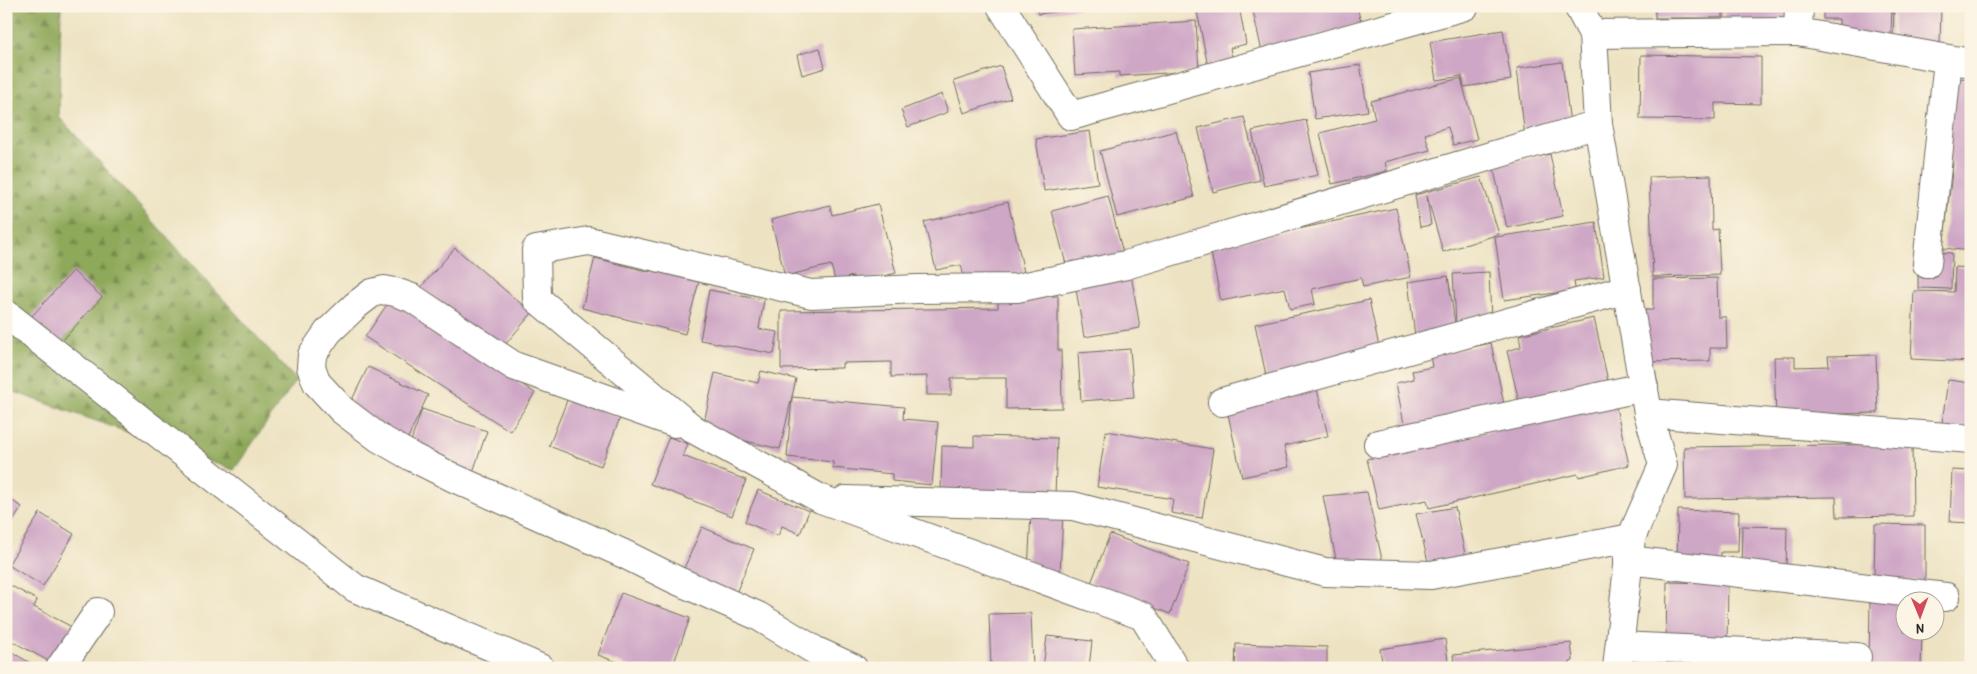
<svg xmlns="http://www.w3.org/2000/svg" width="1977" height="674" viewBox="0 0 1977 674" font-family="'Patrick Hand',sans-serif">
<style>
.forest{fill:url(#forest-firs);stroke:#5d6a42}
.building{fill:#cfa7c6}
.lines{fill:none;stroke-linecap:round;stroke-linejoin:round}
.minor-casing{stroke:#6f6b60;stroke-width:30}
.minor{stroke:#fff;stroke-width:28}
</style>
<defs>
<pattern id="forest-firs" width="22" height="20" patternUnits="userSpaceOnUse" patternTransform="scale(1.25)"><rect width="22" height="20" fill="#8fa95a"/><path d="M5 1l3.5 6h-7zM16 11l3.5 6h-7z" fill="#758a4b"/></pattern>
</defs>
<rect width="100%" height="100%" fill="#fcf5e5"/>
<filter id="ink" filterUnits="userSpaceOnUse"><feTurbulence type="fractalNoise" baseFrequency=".02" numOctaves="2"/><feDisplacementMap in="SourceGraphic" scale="10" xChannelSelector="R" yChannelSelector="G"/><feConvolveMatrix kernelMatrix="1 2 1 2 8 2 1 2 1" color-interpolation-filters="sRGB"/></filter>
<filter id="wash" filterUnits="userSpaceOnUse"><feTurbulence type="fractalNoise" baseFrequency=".0096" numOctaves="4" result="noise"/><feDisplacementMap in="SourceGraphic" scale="20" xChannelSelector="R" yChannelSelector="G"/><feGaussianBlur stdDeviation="1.12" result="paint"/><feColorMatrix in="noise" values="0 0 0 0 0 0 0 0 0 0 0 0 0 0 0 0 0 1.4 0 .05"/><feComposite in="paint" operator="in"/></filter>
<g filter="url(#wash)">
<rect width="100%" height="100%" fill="#ede3c3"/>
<path class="forest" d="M6 6H61L59 117 296 380 234 470 6 389Z"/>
<g id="blocks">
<g class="building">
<path d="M1037 6H1091V7L1038 14Z"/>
<path d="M1219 6H1239L1246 44 1230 48 1233 62 1208 67 1197 11Z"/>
<path d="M1252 6H1357L1361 23 1262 52Z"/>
<rect x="1655" y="6" width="67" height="12"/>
<rect x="1724" y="6" width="66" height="17"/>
<path d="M1823 6H1892L1891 35 1839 34V19H1823Z"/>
<path d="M1894 6H1941L1940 44H1893Z"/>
<path d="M1196 21 1199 71 1119 76V72L1075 75 1072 29Z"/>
<path d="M1503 30 1511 80 1464 87 1462 76 1436 80 1430 42Z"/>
<path d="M820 48 825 68 802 75 797 55Z"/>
<path d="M1641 55 1761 57V104L1715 103V120L1640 119Z"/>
<path d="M1562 62 1571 131 1525 137 1517 68Z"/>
<path d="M1360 65 1368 111 1315 119 1308 73Z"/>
<path d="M1001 66 1011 98 964 113 954 81Z"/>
<path d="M1954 77 1971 80V251L1943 248 1953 163 1944 161Z"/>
<path d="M1461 78 1477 139 1453 145 1448 127 1425 134 1430 150 1385 162 1387 171 1332 184 1320 133 1375 119 1371 101Z"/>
<path d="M942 94 948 112 908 127 901 110Z"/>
<path d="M1244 117 1260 180 1213 192 1198 128Z"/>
<path d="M1306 120 1318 175 1264 186 1252 131Z"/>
<path d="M1090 131 1098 183 1044 191 1036 139Z"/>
<path d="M1176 131 1194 197 1117 217 1100 151Z"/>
<path d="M1550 154 1563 216 1507 228 1493 166Z"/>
<path d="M1711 175 1712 230 1718 229 1720 275 1653 277 1649 177Z"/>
<path d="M1481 177 1499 234 1443 252 1427 196 1431 225 1420 227 1415 195Z"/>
<path d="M1108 196 1123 253 1067 268 1052 211Z"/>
<path d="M1008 202 1024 272 966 285 961 265 936 270 924 222Z"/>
<path d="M878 204 896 273 854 284 853 276 835 281 831 265 785 276 771 220 830 205 832 215Z"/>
<path d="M1396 208 1411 277 1363 287 1361 278 1312 289 1315 304 1290 309 1285 288 1221 301 1210 248Z"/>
<path d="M1596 222 1604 277 1574 281 1576 296 1556 300 1555 293 1504 300 1495 237Z"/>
<path d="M455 248 532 313 498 353 421 287Z"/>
<path d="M1933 252 1952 253 1951 289 1918 288V266Z"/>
<path d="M595 258 650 272 653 262 701 274 685 334 582 308Z"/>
<path d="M1955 267 1971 268V362L1911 359 1914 291 1954 292Z"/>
<path d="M73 271 102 297 60 343 31 317Z"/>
<path d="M1489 272 1491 320 1456 322 1453 274Z"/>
<path d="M1131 274 1140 328 1084 337 1075 283Z"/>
<path d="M1448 276 1456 330 1415 336 1408 282Z"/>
<path d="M1717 278 1718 317H1726L1727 348H1710V361L1643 362 1640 310H1653V279Z"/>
<path d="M709 290 764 300 759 329 778 332 774 354 700 340Z"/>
<path d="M1058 296V350H1061L1062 408 1006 409V378H951V395H927V376L891 377V362L842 363V368L781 369V311L998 308V297Z"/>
<path d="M392 297 535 393 510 431 365 337Z"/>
<path d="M1369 300 1380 351 1267 380 1255 324Z"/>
<path d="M1594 318 1610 390 1521 410 1507 351 1521 347 1519 335Z"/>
<path d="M1491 343 1506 413 1406 434 1396 383 1414 379 1412 371 1432 367 1430 356Z"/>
<path d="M1130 349 1134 397 1081 401 1078 353Z"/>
<path d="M1876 355 1878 413 1839 414V418L1776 419 1774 357H1795V367L1829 366 1828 356Z"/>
<path d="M368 367 428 395 407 440 346 412Z"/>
<path d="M761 371 796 379 780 449 702 431 715 373 758 383Z"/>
<path d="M1948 380 1971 383V434L1941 430Z"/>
<path d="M1317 389 1328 436 1284 446 1289 467 1242 477 1227 410Z"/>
<path d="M792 397 904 407 903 419 938 422 932 485 892 481V474L833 468V462L787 457Z"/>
<path d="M568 398 620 418 601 466 549 446Z"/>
<path d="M1615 403 1629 465 1579 477 1578 474 1429 508 1427 500 1379 510 1367 459Z"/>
<path d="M422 409 487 431 473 472 408 450Z"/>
<path d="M1106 431 1213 449 1202 518 1171 513 1173 499 1097 487Z"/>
<path d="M974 436 1057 438 1055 496 941 493 942 446 974 447Z"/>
<path d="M669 437 688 444 683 456 746 480 732 516 650 484Z"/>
<path d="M1912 444 1913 516 1837 517 1836 497 1685 499 1684 447Z"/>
<path d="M1952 470 1971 471V523L1950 522Z"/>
<path d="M758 490 809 511 800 534 782 526 778 536 745 522Z"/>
<path d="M1367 492 1383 564H1337L1323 496Z"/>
<path d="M6 497 22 507 6 532Z"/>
<path d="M1455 507 1466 559 1429 565 1416 514Z"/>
<path d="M1678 510 1739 512 1738 552H1721L1720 566 1677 565Z"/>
<path d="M40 513 74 534 43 586 8 565Z"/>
<path d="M1031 513 1063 514 1060 573 1028 571Z"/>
<path d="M1875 524 1925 525V581L1874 580Z"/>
<path d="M1742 526 1787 527 1786 570 1741 569Z"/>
<path d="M702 527 754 549 732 603 679 580Z"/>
<path d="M1110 534 1189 564 1170 614 1091 583Z"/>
<path d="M1667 582 1728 583 1727 644 1666 643Z"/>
<path d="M6 583 37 600 34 607 72 627 52 663 10 640 6 646Z"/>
<path d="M621 593 690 618 672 668H633L598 655Z"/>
<path d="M1870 598 1901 599V614H1904V632H1922L1921 668H1869Z"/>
<path d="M1031 613 1033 668H991L989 614Z"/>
<path d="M1047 636 1092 641 1089 668H1043Z"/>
<path d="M1445 639 1449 668H1383L1380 649Z"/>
<path d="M1571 643 1573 661 1570 662V668H1455L1453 655Z"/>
<path d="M1236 644 1327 647V668H1235Z"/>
<path d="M8 650 39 668H6V654Z"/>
</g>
</g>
</g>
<g filter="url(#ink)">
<use href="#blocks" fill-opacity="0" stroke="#6f6b60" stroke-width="1"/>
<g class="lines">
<defs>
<g id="minor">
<path d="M1001 6 1071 116 1465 6"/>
<path d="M1578 6 1593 34 1798 32"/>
<path d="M1799 6 1798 32 1971 63"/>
<path d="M1593 34 1598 124 1648 413 1971 439"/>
<path d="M1927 264 1948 60"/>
<path d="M6 314 355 588 540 668"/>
<path d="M1222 402 1627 289"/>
<path d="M675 423 514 366 412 298 395 292 384 290 372 293 355 306 328 332 312 355 311 367 317 383 342 410 379 438 412 457 454 478 624 554 676 580 758 616 816 651 853 668"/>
<path d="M1378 444 1644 387"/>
<path d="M845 500 1073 506 1325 572 1431 575 1631 538"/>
<path d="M1628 560 1946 597"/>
<path d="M1620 646 1857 657"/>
<path d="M60 668 98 612"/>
<path d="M1175 668 1143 616 821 499 693 429 537 299 536 250 589 241 811 294 917 289 1017 288 1126 265 1598 124"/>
<path d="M1617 668 1631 538 1663 465 1648 413"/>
</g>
</defs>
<use href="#minor" class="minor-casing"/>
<use href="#minor" class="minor"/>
</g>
</g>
<rect width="1977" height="674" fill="none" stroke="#fcf5e5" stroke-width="25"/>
<g transform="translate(1920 616) rotate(179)"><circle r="24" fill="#fcf5e5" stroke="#a8a49b"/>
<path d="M0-4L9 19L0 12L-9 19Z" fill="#d1495b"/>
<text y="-8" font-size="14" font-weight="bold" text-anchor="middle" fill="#2b2b2b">N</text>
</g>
</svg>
